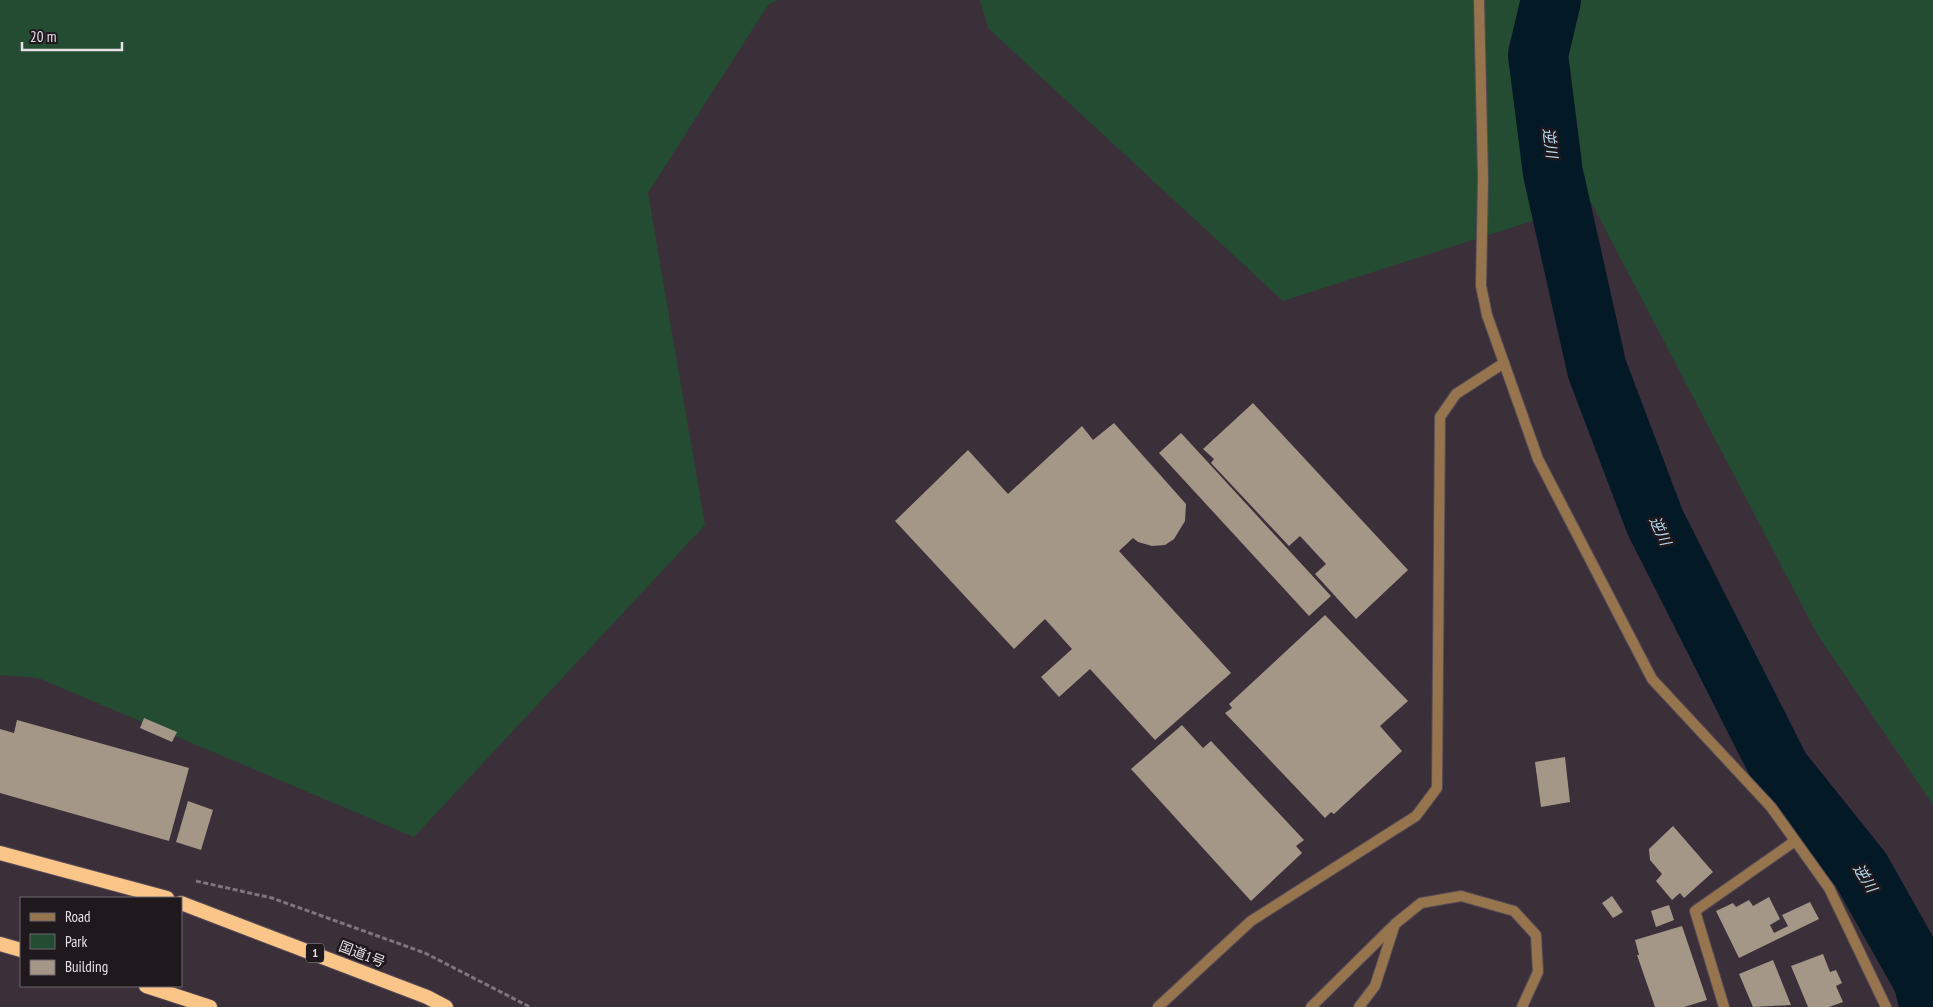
<svg xmlns="http://www.w3.org/2000/svg" width="1933" height="1007" viewBox="0 0 1933 1007" font-family="'PT Sans Narrow','Noto Sans JP',sans-serif">
<style>
.green{fill:#234c32}
.lines{fill:none;stroke-linecap:round;stroke-linejoin:round}
.river{stroke:#031926;stroke-width:60}
.building{fill:#a49788}
.service-casing{stroke:#574b56;stroke-width:12}
.minor-casing{stroke:#574b56;stroke-width:12}
.trunk-casing{stroke:#574b56;stroke-width:16}
.path{stroke:#80757f;stroke-width:3;stroke-dasharray:5 2.5;stroke-linecap:butt}
.service{stroke:#96744d;stroke-width:10}
.minor{stroke:#96744d;stroke-width:10}
.trunk{stroke:#fac588;stroke-width:14}
.labels{text-anchor:middle;stroke-width:5;stroke-linejoin:round;paint-order:stroke}
.shield{fill:#1f191e;stroke:#aca4ab;stroke-width:1}
.shield-label{font-size:12px;font-weight:bold;fill:#e8e0e7}
.street-label{font-size:14px;fill:#e8e0e7;stroke:#1f191e}
.water-label{font-size:15px;font-style:italic;fill:#b7dcf3;stroke:#1f191e}
</style>
<rect width="100%" height="100%" fill="#3b2f3a"/>
<g class="green">
<path d="M0 0H777L768 5 648 193 705 525 414 837 38 678 0 675Z"/>
<path d="M980 0H1933V805L1817 634 1591 202 1283 301 988 28Z"/>
</g>
<g class="lines">
<path class="river" d="M1551 0 1538 55 1553 173 1597 369 1655 522 1780 769 1861 870 1923 980 1930 1007"/>
</g>
<g class="building">
<path d="M1253 403 1408 570 1356 619 1315 574 1326 564 1300 536 1289 546 1211 463 1214 459 1203 449Z"/>
<path d="M1114 423 1186 504 1185 521 1174 539 1165 545 1152 546 1138 542 1133 538 1119 551 1231 673 1155 740 1090 669 1059 697 1041 677 1072 649 1045 619 1014 649 895 521 968 450 1008 494 1082 426 1093 440Z"/>
<path d="M1181 433 1331 596 1309 616 1159 453Z"/>
<path d="M1325 615 1408 701 1380 726 1402 751 1334 814 1331 812 1325 818 1225 713 1232 708 1229 704Z"/>
<path d="M144 718 177 732 172 742 140 728Z"/>
<path d="M17 720 189 768 169 841 0 793V729L14 733Z"/>
<path d="M1182 725 1203 748 1211 741 1304 840 1296 846 1302 853 1251 901 1131 769Z"/>
<path d="M1565 757 1570 802 1541 807 1535 762Z"/>
<path d="M188 801 213 810 201 850 176 842Z"/>
<path d="M1673 826 1713 872 1684 898 1680 893 1672 900 1656 881 1662 874 1650 860 1649 849Z"/>
<path d="M1612 896 1623 912 1613 918 1602 903Z"/>
<path d="M1769 897 1780 919 1770 925 1774 933 1788 926 1782 915 1810 902 1819 919 1739 958 1716 911 1733 903 1736 907 1749 900 1753 906Z"/>
<path d="M1669 905 1674 920 1656 927 1651 911Z"/>
<path d="M1682 926 1707 1000 1684 1007H1655L1637 955H1639L1635 940Z"/>
<path d="M1823 954 1830 972 1836 970 1842 983 1836 986 1843 1002 1829 1007H1808L1791 966Z"/>
<path d="M1773 960 1791 1005 1753 1007 1739 974Z"/>
</g>
<g class="lines">
<defs>
<g id="service">
<path d="M1158 1007 1251 921 1416 816 1437 788 1440 417 1456 394 1504 363"/>
<path d="M1311 1007 1392 927"/>
<path d="M1359 1007 1375 986 1395 924 1421 903 1461 896 1514 911 1536 935 1538 972 1522 1007"/>
</g>
<g id="minor">
<path d="M1479 0 1483 178 1481 286 1487 315 1538 459 1652 679 1771 807 1829 888 1886 1007"/>
<path d="M1724 1007 1695 911 1795 841"/>
</g>
<g id="trunk">
<path d="M0 853 167 898"/>
<path d="M181 903 427 997 446 1007"/>
<path d="M0 944 21 950"/>
<path d="M146 986 210 1007"/>
</g>
</defs>
<use href="#service" class="service-casing"/>
<use href="#minor" class="minor-casing"/>
<use href="#trunk" class="trunk-casing"/>
<path class="path" d="M196 881 272 898 425 953 530 1007"/>
<use href="#service" class="service"/>
<use href="#minor" class="minor"/>
<use href="#trunk" class="trunk"/>
</g>
<g class="labels">
<rect class="shield" x="306" y="943.5" width="18" height="19" rx="4"/>
<g class="shield-label">
<text x="315" y="957">1</text>
</g>
<g class="street-label">
<text transform="translate(362 954) rotate(21)" y="5">国道1号</text>
</g>
<g class="water-label">
<text transform="translate(1550 143) rotate(82)" y="5">逆川</text>
<text transform="translate(1660 531) rotate(65)" y="5">逆川</text>
<text transform="translate(1865 878) rotate(58)" y="5">逆川</text>
</g>
</g>
<rect x="20" y="897" width="162" height="90" fill="#1f191e" stroke="#6f696e"/>
<rect x="30" y="913" width="25" height="8" fill="#96744d" stroke="#6f696e"/>
<text x="65" y="922" font-size="15" fill="#e8e0e7">Road</text>
<rect x="30" y="934" width="25" height="15" fill="#234c32" stroke="#6f696e"/>
<text x="65" y="947" font-size="15" fill="#e8e0e7">Park</text>
<rect x="30" y="960" width="25" height="15" fill="#a49788" stroke="#6f696e"/>
<text x="65" y="972" font-size="15" fill="#e8e0e7">Building</text>
<path d="M22 42v8h100v-8" fill="none" stroke="#e8e0e7" stroke-width="2.5"/>
<text x="30" y="42" font-size="15" fill="#e8e0e7" stroke="#1f191e" stroke-width="4" paint-order="stroke">20 m</text>
</svg>
